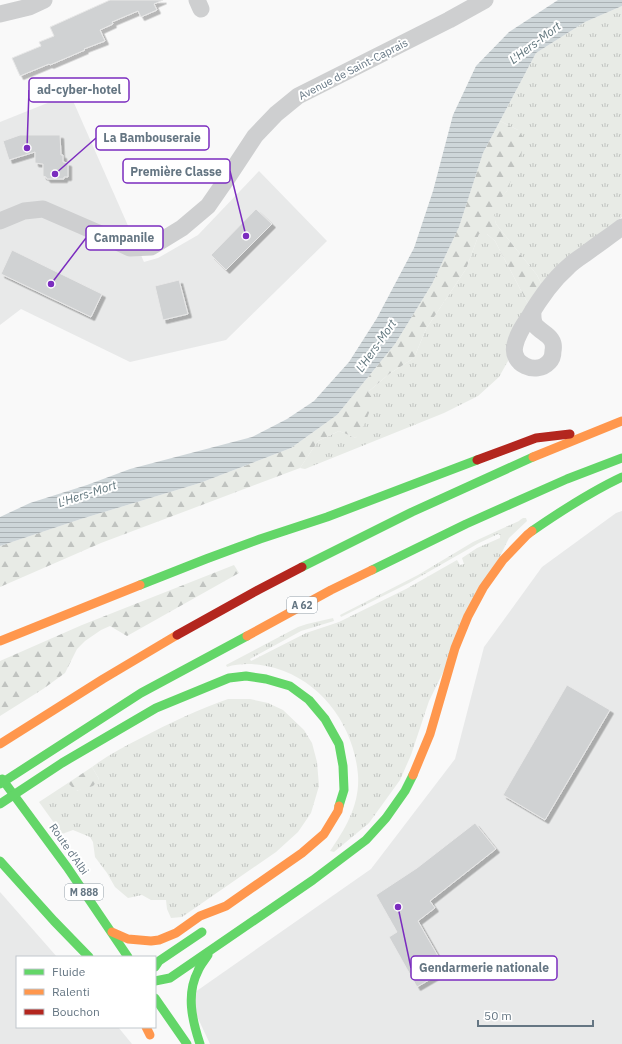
<svg xmlns="http://www.w3.org/2000/svg" width="622" height="1044" viewBox="0 0 622 1044" font-family="'IBM Plex Sans',sans-serif">
<style>
.built{fill:#e8e9e9}
.grass{fill:url(#grass-tufts)}
.forest{fill:url(#forest-firs)}
.water{fill:url(#water-rules)}
.building{fill:#d0d2d3;stroke:#e8e8e8;filter:url(#shadow)}
.lines{fill:none;stroke-linecap:round;stroke-linejoin:round}
.street{stroke:#cecfd0;stroke-width:17}
.fast{stroke:#63d668;stroke-width:9}
.slow{stroke:#ff974d;stroke-width:9}
.jam{stroke:#b3261e;stroke-width:9}
.labels{text-anchor:middle;stroke-width:4;stroke-linejoin:round;paint-order:stroke}
.shield{fill:#fff;stroke:#939fa8;stroke-width:1}
.shield-label{font-size:10px;font-weight:bold;fill:#657683}
.street-label{font-size:11px;fill:#657683;stroke:#fff}
.water-label{font-size:12px;font-style:italic;fill:#60757c;stroke:#fff}
.leader{fill:none;stroke:#7b2cbf;stroke-width:1.5}
.callout-dot{fill:#7b2cbf;stroke:#fff;stroke-width:1.5}
.callout{fill:#fff;stroke:#7b2cbf;stroke-width:1.5}
.callout-label{font-size:12px;text-anchor:middle;font-weight:bold;fill:#657683}
</style>
<defs>
<pattern id="grass-tufts" width="24" height="20" patternUnits="userSpaceOnUse"><rect width="24" height="20" fill="#e8ebe6"/><path d="M3 7l-1-3M5 7V3M7 7l1-3M15 17l-1-3M17 17v-4M19 17l1-3" fill="none" stroke="#c0c3c0"/></pattern>
<pattern id="forest-firs" width="22" height="20" patternUnits="userSpaceOnUse"><rect width="22" height="20" fill="#e8ebe6"/><path d="M5 1l3.5 6h-7zM16 11l3.5 6h-7z" fill="#c0c3c0"/></pattern>
<pattern id="water-rules" width="6" height="5" patternUnits="userSpaceOnUse"><rect width="6" height="5" fill="#ced6d9"/><path d="M0 2.5h6" fill="none" stroke="#abb2b5"/></pattern>
<filter id="shadow"><feDropShadow dx="3.5" dy="3.5" stdDeviation="0" flood-color="#0004"/></filter>
</defs>
<rect width="100%" height="100%" fill="#f9f9f9"/>
<g class="built">
<path d="M70 94 144 262 158 258 198 235 259 171 327 241 226 340 130 362 21 309 0 325V122Z"/>
<path d="M622 511V1044H210L188 997 371 869 455 759 484 647 542 567 616 513Z"/>
<path d="M0 892 57 957H17V1027H118L132 1044H0Z"/>
</g>
<g class="grass">
<path d="M622 6V217L584 246 542 285 537 275 496 224 492 208 507 191 518 130 500 121 536 53 585 22Z"/>
<path d="M479 234H487L495 241 528 304 508 347V361L499 377 478 396 444 413 305 469 300 468 318 441 339 431 356 438 368 392 389 374 414 358 426 329 466 269Z"/>
<path d="M523 518H526L527 521 509 538 429 701 411 755 400 780 369 823 334 852 330 851C346 828 360 804 358 775 354 727 323 682 275 668 259 664 243 662 227 667L226 665 298 627 307 624 333 618 334 621 301 631 250 659 251 661 306 633 339 622 406 589 457 560 460 565 464 564 462 558 477 548 500 538V535L498 534 479 543 409 583 341 617 340 615 418 575 473 542 519 521 520 520Z"/>
<path d="M228 699H250L268 703 283 710 304 730 312 743 317 762 319 786 311 813 298 832 276 852 182 917 171 918 167 909 166 900H151L142 895 128 898 115 887 107 873 95 857 93 842 90 837 73 830 62 834 39 802 68 783 77 791 99 779 92 767C108 755 125 746 143 737 170 723 199 709 228 699Z"/>
</g>
<g class="forest">
<path d="M500 121 518 130 526 141 507 191 493 208 496 224 537 275 542 285 528 304 495 241 487 234H479L466 269 426 329 414 358 389 374 368 392 374 400 365 423 356 438 339 431 318 441 300 468 101 543 0 587V546L81 519 200 483 291 448 337 415 395 344 432 284 459 227 483 153Z"/>
<path d="M234 565 239 573 127 636 110 626 101 630 85 641 77 649 65 673 43 689 0 716V661L82 625Z"/>
<path d="M92 767 99 779 93 786 76 791 68 783Z"/>
</g>
<path class="water" d="M558 0H622V6L585 22 536 53 483 153 459 227 432 284 395 344 337 415 291 448 200 483 81 519 0 546V517L30 503 87 485 130 469 252 437 287 419 314 401 349 362 377 318 414 248 433 191 453 115 476 66 509 32Z"/>
<g class="building">
<path d="M110 0H163L154 4 157 10 141 17 138 11 112 22 113 24 100 30 105 41 84 49 85 50 50 65 49 64 20 76 12 58 41 46 39 42 54 36 50 27Z"/>
<path d="M20 135H60L61 155H63V162L68 163V177H64V179H47L46 177 43 176V164L35 163V152L9 160 3 141Z"/>
<path d="M256 209 272 224 226 270 211 255Z"/>
<path d="M12 250 102 294 91 317 1 274Z"/>
<path d="M179 280 188 314 163 320 155 286Z"/>
<path d="M567 685 610 710 545 820 503 795Z"/>
<path d="M475 823 496 849 430 901 435 908 418 921 446 970 417 987 389 937 397 932 376 895 417 868Z"/>
</g>
<g class="lines">
<g class="street">
<path d="M197 0 201 9"/>
<path d="M0 14 29 7 44 0"/>
<path d="M0 221 24 211 43 209 96 232 130 248 151 247 182 228 208 206 226 180 255 136 276 114 298 96 449 20 485 0"/>
<path d="M533 310C533 315 532 320 535 325 542 334 556 336 553 351 553 354 552 359 549 362 536 376 510 364 515 345 517 335 523 326 529 317 539 300 552 281 568 267 573 262 579 258 585 254 597 245 610 236 622 227"/>
</g>
<g class="fast">
<path d="M532 531C561 511 590 492 622 477"/>
<path d="M302 567 412 512 533 457"/>
<path d="M372 570 466 524 567 479 622 458"/>
<path d="M140 585 206 559 260 539 327 517 477 460"/>
<path d="M2 779 67 867 128 957"/>
<path d="M0 784 141 693 247 636"/>
<path d="M0 804 62 763 156 708 229 678 246 676 266 679 290 686 309 700 325 719 339 744 343 766 344 790 339 806"/>
<path d="M0 861 54 921 89 957"/>
<path d="M155 967 159 961 202 932"/>
<path d="M155 981 170 978 313 880 366 840 386 818 405 791 413 775"/>
<path d="M155 998 187 1044"/>
<path d="M200 1044C192 1020 186 994 198 971 200 965 205 960 208 955"/>
</g>
<g class="slow">
<path d="M533 457 622 421"/>
<path d="M247 636 331 590 372 570"/>
<path d="M0 641 140 585"/>
<path d="M0 744 103 679 177 635"/>
<path d="M413 775 430 734 455 648 468 616 483 588 503 560 527 535 532 531"/>
<path d="M112 932 128 939 151 941 159 940 176 933 200 916 226 906 302 853 324 834 338 811 339 806"/>
<path d="M146 1027 150 1035"/>
</g>
<g class="jam">
<path d="M477 460 536 438 570 434"/>
<path d="M177 635 258 590 302 567"/>
</g>
</g>
<g class="labels">
<g class="shield">
<rect x="287" y="597" width="30" height="16" rx="3"/>
<rect x="65" y="884" width="38" height="16" rx="3"/>
</g>
<g class="shield-label">
<text x="302" y="609">A 62</text>
<text x="84" y="896">M 888</text>
</g>
<g class="street-label">
<text transform="translate(353 69) rotate(-27)" y="4">Avenue de Saint-Caprais</text>
<text transform="translate(69 849) rotate(55)" y="4">Route d'Albi</text>
</g>
<g class="water-label">
<text transform="translate(535 43) rotate(-37)" y="4">L'Hers-Mort</text>
<text transform="translate(376 346) rotate(-55)" y="4">L'Hers-Mort</text>
<text transform="translate(87 494) rotate(-18)" y="4">L'Hers-Mort</text>
</g>
</g>
<path class="leader" d="M27 148L29 90M55 174L96 138M246 236L230 171M51 284L86 238M398 907L411 968"/>
<g class="callout-dot">
<circle cx="27" cy="148" r="4"/>
<circle cx="55" cy="174" r="4"/>
<circle cx="246" cy="236" r="4"/>
<circle cx="51" cy="284" r="4"/>
<circle cx="398" cy="907" r="4"/>
</g>
<g class="callout">
<rect x="29" y="78" width="100" height="24" rx="4"/>
<rect x="96" y="126" width="113" height="24" rx="4"/>
<rect x="123" y="159" width="107" height="24" rx="4"/>
<rect x="86" y="226" width="77" height="24" rx="4"/>
<rect x="411" y="956" width="146" height="24" rx="4"/>
</g>
<g class="callout-label">
<text x="79" y="94">ad-cyber-hotel</text>
<text x="152" y="142">La Bambouseraie</text>
<text x="176" y="176">Première Classe</text>
<text x="124" y="242">Campanile</text>
<text x="484" y="972">Gendarmerie nationale</text>
</g>
<rect x="16" y="956" width="140" height="72" fill="#ffffff" stroke="#c1c8cd"/>
<rect x="24" y="969" width="20" height="6" fill="#63d668" stroke="#c1c8cd"/>
<text x="52" y="976" font-size="12" fill="#657683">Fluide</text>
<rect x="24" y="989" width="20" height="6" fill="#ff974d" stroke="#c1c8cd"/>
<text x="52" y="996" font-size="12" fill="#657683">Ralenti</text>
<rect x="24" y="1009" width="20" height="6" fill="#b3261e" stroke="#c1c8cd"/>
<text x="52" y="1016" font-size="12" fill="#657683">Bouchon</text>
<path d="M478 1020v6h115v-6" fill="none" stroke="#657683" stroke-width="2"/>
<text x="484" y="1020" font-size="12" fill="#657683" stroke="#ffffff" stroke-width="3" paint-order="stroke">50 m</text>
</svg>
